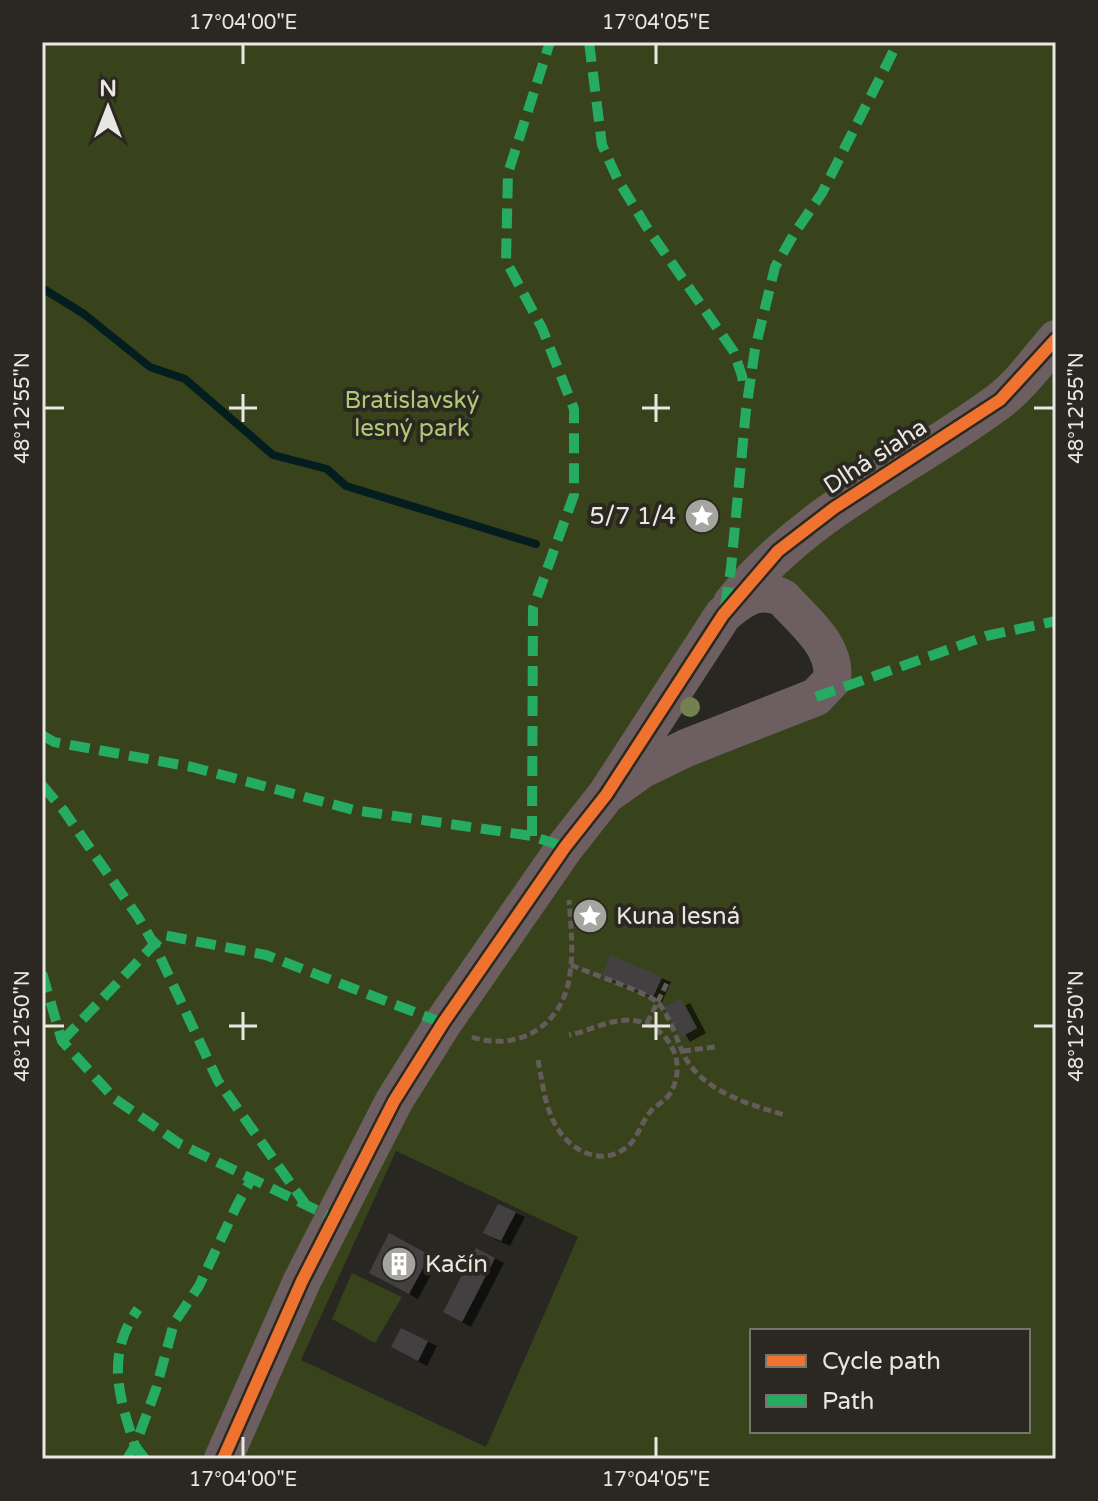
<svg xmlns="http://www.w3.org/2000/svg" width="1098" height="1501" viewBox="0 0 1098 1501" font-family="'Varela Round',sans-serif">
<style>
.green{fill:#38431c;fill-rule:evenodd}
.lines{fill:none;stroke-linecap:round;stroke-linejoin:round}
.stream{stroke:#041d1f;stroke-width:8}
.building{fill:#434140;filter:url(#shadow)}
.path{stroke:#645b5a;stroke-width:5;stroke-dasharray:8 4;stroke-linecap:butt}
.minor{stroke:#6d5f61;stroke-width:38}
.quiet{stroke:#26ab63;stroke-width:10;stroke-dasharray:20 10;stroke-linecap:butt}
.cycleway-casing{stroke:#2a2820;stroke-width:17}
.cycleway{stroke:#ef722f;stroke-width:12}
.tree{fill:#72814f}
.ticks{fill:none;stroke:#e9e7e2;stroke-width:3}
.labels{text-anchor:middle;stroke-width:8;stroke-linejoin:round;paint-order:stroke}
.park-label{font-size:24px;fill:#afca73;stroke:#2a2820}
.street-label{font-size:24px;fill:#e9e7e2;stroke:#2a2820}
.poi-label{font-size:24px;fill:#e9e7e2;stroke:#2a2820;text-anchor:start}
.neatline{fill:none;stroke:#e9e7e2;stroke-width:3}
.ticks-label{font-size:20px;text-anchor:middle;fill:#e9e7e2}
</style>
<defs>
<filter id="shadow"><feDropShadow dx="9" dy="5" stdDeviation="0" flood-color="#0009"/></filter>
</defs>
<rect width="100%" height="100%" fill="#282722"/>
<g class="green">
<path d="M42 42H1056V1459H42ZM764 592 832 679 608 792ZM396 1151 578 1237 486 1447 301 1360ZM752 1331H1028V1431H752Z"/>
<path d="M352 1273 402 1297 375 1343 332 1319Z"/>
</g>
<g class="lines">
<path class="stream" d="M42 288 84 314 150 367 185 379 273 455 327 469 346 486 536 544"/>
</g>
<g class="building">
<path d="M610 955 662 977 653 997 602 976Z"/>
<path d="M681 998 697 1028 681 1037 664 1007Z"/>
<path d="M498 1204 516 1212 501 1241 483 1233Z"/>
<path d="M389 1233 430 1255 409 1294 369 1273Z"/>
<path d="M476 1248 495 1258 462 1322 443 1312Z"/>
<path d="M401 1328 428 1341 418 1361 391 1347Z"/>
</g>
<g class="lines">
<g class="path">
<path d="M571 965C587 972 648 993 657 1002 670 1014 677 1042 685 1057 703 1091 750 1105 785 1115"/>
<path d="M647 1023 667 983"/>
<path d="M472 1037C517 1052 560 1027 569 980 574 953 571 927 569 900"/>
<path d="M683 1051 715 1047"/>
<path d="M538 1060C542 1079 544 1102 553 1120 565 1148 600 1169 627 1147 639 1137 641 1122 651 1111 656 1105 664 1102 669 1095 691 1062 666 1021 628 1020 608 1020 589 1031 569 1035"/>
</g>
<g class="minor">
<path d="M732 603C807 509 905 471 998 402 1021 385 1038 360 1056 339"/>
<path d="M223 1459 302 1281 394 1101 443 1023 565 847 606 795 723 615C741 599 759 586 783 598 804 622 837 646 832 680L816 697 686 748 641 770 606 795"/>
</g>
<g class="quiet">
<path d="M589 42 602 145 618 180 646 226 734 352 742 376 744 390"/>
<path d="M725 607 731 568 746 410 755 349 775 267 794 234 822 193 898 42"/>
<path d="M816 697 986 636 1056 621"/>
<path d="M42 735 54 742 192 767 354 810 532 836 565 847"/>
<path d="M42 785 64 811 138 917 154 944 218 1081 306 1205"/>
<path d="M532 836 533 608 574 495V409L542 328 506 261 508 173 550 42"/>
<path d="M42 973 62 1041 115 1099 180 1144 333 1218"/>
<path d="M62 1041 163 935 266 955 443 1023"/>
<path d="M127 1459 135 1446C119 1397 105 1355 138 1309"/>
<path d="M145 1459 135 1446 156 1389 174 1323 199 1286 237 1205 251 1180"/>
</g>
<defs>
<path id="cycleway" d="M223 1459 302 1281 394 1101 443 1023 565 847 606 795 723 615 778 551 834 508 1000 400 1056 339"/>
</defs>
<use href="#cycleway" class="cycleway-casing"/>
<use href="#cycleway" class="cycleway"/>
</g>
<circle class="tree" cx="690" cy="707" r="10"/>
<path class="ticks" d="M243 44V64M656 44V64M243 394V422M656 394V422M44 408H64M229 408H257M642 408H670M1034 408H1054M243 1012V1040M656 1012V1040M44 1026H64M229 1026H257M642 1026H670M1034 1026H1054M243 1437V1457M656 1437V1457"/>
<defs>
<symbol id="sight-disc" viewBox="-11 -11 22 22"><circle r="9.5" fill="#a5a49f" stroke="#2a2820"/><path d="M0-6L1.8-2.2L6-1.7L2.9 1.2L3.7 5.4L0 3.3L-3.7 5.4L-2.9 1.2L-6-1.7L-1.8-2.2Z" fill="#fff"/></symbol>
<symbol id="building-disc" viewBox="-11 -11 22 22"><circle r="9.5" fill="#a5a49f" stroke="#2a2820"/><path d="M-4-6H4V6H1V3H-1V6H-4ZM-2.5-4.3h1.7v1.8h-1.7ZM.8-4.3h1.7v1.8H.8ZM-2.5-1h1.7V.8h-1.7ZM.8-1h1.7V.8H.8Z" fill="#fff"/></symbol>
</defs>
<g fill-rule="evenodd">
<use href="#sight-disc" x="682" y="496" width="40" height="40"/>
<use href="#sight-disc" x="570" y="896" width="40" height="40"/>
<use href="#building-disc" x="379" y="1244" width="40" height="40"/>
</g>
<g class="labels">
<g class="park-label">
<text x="412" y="408">Bratislavský<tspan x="412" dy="28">lesný park</tspan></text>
</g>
<g class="street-label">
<text transform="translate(875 456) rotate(-33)" y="8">Dlhá siaha</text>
</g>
<g class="poi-label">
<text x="676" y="524" text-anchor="end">5/7 1/4</text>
<text x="616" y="924">Kuna lesná</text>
<text x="425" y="1272">Kačín</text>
</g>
</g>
<rect width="1098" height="1501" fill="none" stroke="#2a2820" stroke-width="88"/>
<rect x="750" y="1329" width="280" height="104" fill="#2a2820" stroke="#76746e" stroke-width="2"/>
<rect x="766" y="1355" width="40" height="12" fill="#ef722f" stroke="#76746e" stroke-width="2"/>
<text x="822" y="1369" font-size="24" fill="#e9e7e2">Cycle path</text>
<rect x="766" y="1395" width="40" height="12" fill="#26ab63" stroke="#76746e" stroke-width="2"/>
<text x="822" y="1409" font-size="24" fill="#e9e7e2">Path</text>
<g transform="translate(108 108)" stroke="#2a2820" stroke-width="6" paint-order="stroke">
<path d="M0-6L14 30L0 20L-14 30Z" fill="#e9e7e2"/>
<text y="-12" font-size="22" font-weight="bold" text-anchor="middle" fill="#e9e7e2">N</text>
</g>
<rect x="44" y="44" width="1010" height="1413" class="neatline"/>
<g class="ticks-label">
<text x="243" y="29">17°04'00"E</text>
<text x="656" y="29">17°04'05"E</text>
<text transform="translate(22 408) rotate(-90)" y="7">48°12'55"N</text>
<text transform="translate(1076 408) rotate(-90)" y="7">48°12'55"N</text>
<text transform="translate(22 1026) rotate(-90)" y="7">48°12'50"N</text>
<text transform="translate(1076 1026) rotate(-90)" y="7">48°12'50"N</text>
<text x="243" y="1486">17°04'00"E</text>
<text x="656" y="1486">17°04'05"E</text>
</g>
</svg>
